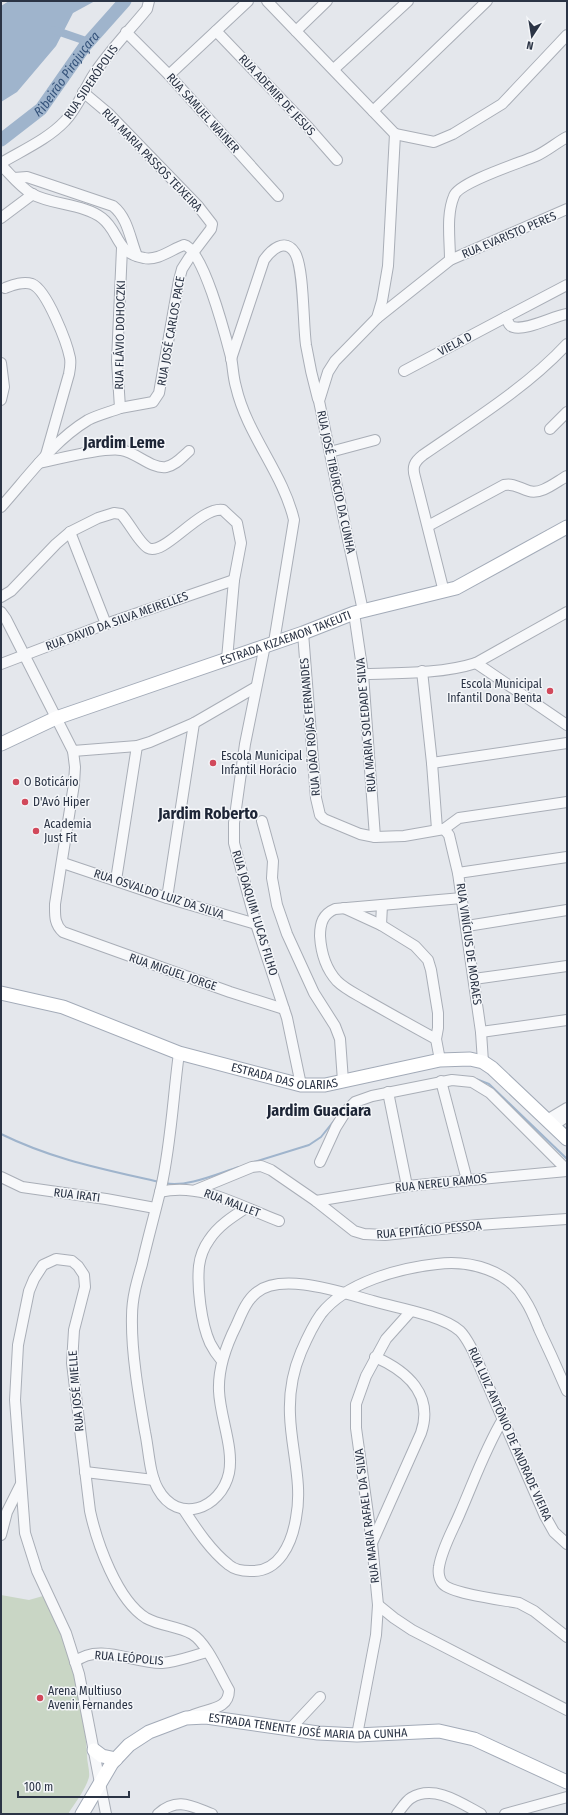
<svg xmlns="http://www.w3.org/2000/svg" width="568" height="1815" viewBox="0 0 568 1815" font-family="'Fira Sans Condensed',sans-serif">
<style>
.green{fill:#c9d6c5}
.water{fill:#9fb4cc}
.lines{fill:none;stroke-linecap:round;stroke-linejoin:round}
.stream{stroke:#9fb4cc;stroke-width:2}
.canal{stroke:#9fb4cc;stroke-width:8}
.river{stroke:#9fb4cc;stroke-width:13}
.minor-casing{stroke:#a9aeb7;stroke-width:12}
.major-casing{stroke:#a3abb8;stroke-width:15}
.minor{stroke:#f7f8fa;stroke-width:10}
.major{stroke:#fff;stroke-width:13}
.poi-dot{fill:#d1495b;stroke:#f4f6f9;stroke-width:1.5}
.labels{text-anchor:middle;stroke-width:3;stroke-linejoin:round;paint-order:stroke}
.street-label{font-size:12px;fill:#2b3445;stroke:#f4f6f9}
.poi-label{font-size:12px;fill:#2b3445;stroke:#f4f6f9;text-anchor:start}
.water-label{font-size:13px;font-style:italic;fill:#34527a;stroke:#f4f6f9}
.district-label{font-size:16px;font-weight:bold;fill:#1d2536;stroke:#f4f6f9}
</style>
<rect width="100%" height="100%" fill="#e4e7ec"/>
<path class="green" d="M1 1595 29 1600 43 1596C68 1644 85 1700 87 1756 87 1762 90 1771 89 1777 86 1789 75 1803 68 1814H1Z"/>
<path class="water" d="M9 1H95L73 13 56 46 17 92 1 102V6Z"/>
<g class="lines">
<g class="stream">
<path d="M476 1079 489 1084 566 1158"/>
<path d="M1 1134C54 1160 103 1169 159 1182"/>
<path d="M254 1162 309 1145 321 1137 337 1117"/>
<path d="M165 1183C186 1188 219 1173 239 1167"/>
</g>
<path class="canal" d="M54 30 89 42"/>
<path class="river" id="s1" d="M1 140 41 109 85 46 125 1"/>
<defs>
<g id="minor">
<path d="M267 1 395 134"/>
<path d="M216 31 308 127 337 160"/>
<path d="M296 31 327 1"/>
<path d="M126 32 169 75 278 196"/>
<path d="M334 69 408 1"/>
<path d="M169 75 248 1"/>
<path d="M83 92 108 113 198 206 212 224 211 229 189 258 182 269 179 280 159 393 153 402 120 408"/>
<path d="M373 111 487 1"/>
<path d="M395 134 434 142 453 134 502 104 567 35"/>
<path d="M1 163C23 150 48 139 65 121 78 108 84 89 94 74 110 50 129 31 147 9L149 1"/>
<path d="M1 165C11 175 20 187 32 194 52 205 84 204 102 218 120 232 115 253 144 258 158 261 172 249 184 245 203 248 226 338 231 357 233 367 233 377 236 387 247 435 283 473 294 520L274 642"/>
<path d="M14 178 27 177 39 181 113 206C128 218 130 239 137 256"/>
<path d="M1 218 33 194"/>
<path d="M450 260C450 239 446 215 454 196 459 182 520 163 536 156 547 151 556 143 567 137"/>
<path d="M567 285 506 317C508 322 509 326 513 327 527 331 553 316 567 314"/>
<path d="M5 288C13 285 23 281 32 284 47 290 67 343 70 358 71 364 70 369 69 374L46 455"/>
<path d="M377 318 450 260 567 209"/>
<path d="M231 359 264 260C271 250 285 237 295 253 304 268 303 324 306 345 309 363 313 381 318 399"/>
<path d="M1 363 4 387 1 400"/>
<path d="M404 371 506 317"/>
<path d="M550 429 567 412"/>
<path d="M330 452 375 440"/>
<path d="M39 463C59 459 103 447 121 450 136 452 151 469 166 467 176 465 182 457 189 451"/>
<path d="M1 507C28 477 53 441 88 420 98 415 110 412 120 408L117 361 122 248"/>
<path d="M428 526 504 485C514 483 519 488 529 491 541 495 556 482 567 476"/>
<path d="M70 532 106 624"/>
<path d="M444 592 415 477C412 467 414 462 423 455 472 421 526 388 567 344"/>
<path d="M1 597 11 591 56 544 70 532 98 518 114 513 121 514C129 522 139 543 148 548 164 557 200 506 223 510L237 523 241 543 234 580 227 659"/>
<path d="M363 611 319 401 328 372 335 361 377 318 382 301 388 266 395 134"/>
<path d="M1 612 6 619 73 751 75 767 74 784 55 904C55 915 54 924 63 932L230 992 284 1009"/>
<path d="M354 613 363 674 375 837"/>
<path d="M303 633 316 798 320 815 324 819 360 834 375 837 404 836 444 829"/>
<path d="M265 645 245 744 234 823V843L256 924 287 1018 301 1085"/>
<path d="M476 663 567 725"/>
<path d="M1 664 106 624 234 580"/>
<path d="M422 671 432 763 437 829"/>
<path d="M363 674C399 673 442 674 476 663L567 612"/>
<path d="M73 751 137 746 150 742 194 723 256 687"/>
<path d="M432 763 567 743"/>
<path d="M262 821 273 861 272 878 277 905 287 934 314 993 335 1026 340 1039 343 1081"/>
<path d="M444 829 449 835 458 873 481 1032 483 1062"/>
<path d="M444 829 459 818 567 802"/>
<path d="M63 863 167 898 256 924"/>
<path d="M458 873 567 857"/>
<path d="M116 880 137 746"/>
<path d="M167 898 194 723"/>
<path d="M344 908 381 925 415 946 428 960 431 970 438 1013V1028L436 1039 440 1060"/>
<path d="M381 925 382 905"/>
<path d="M467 926 567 910"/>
<path d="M474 979 567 966"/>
<path d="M481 1032 567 1020"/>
<path d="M436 1039C412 1026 389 1013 366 1000 356 994 345 989 337 981 326 969 321 952 320 936 320 923 323 914 335 909L462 898"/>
<path d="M179 1053C173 1097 171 1144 161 1188 155 1213 148 1238 142 1264 137 1281 132 1298 132 1316 131 1352 139 1397 145 1432 149 1450 149 1473 158 1489 178 1525 221 1509 229 1473 234 1448 220 1417 219 1391 218 1368 226 1346 236 1326 241 1315 246 1301 256 1293 281 1271 343 1293 373 1301 397 1308 442 1315 460 1331 466 1337 469 1344 473 1351L545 1516 554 1532 567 1544"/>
<path d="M441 1081 467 1180"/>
<path d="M388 1092 407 1186"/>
<path d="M547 1120 567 1108"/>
<path d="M553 1126 567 1116"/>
<path d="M320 1162 336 1127 346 1111 355 1102 372 1096 452 1080 472 1082 490 1093 567 1170"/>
<path d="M1 1177 22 1187 106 1199 155 1208"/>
<path d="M196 1190 252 1167 261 1166 271 1170 316 1201 354 1231 364 1234 385 1235 478 1225 567 1219"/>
<path d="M160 1192C202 1182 241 1207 279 1221"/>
<path d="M316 1201 407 1186 567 1171"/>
<path d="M222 1361C217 1355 213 1349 210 1343 201 1323 197 1287 199 1266 200 1258 204 1247 209 1240 218 1226 232 1217 246 1208"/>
<path d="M503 1419C485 1449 474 1481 460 1513 453 1530 442 1548 439 1567 438 1572 439 1580 443 1584 452 1594 503 1600 519 1603L534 1611 567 1637"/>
<path d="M85 1472 154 1480"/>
<path d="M184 1510C197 1530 211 1551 229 1565 235 1570 243 1571 250 1571 279 1573 292 1543 296 1518 303 1484 291 1449 290 1415 289 1393 293 1371 301 1352 307 1338 313 1325 321 1314 346 1282 400 1268 437 1264 470 1260 508 1270 525 1300 531 1309 535 1319 539 1329 549 1350 558 1370 567 1391"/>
<path d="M1 1535 7 1512 21 1484"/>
<path d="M372 1543 421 1433C434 1395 407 1371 375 1357"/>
<path d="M378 1605 394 1618 412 1630 567 1710"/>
<path d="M75 1662C99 1642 135 1664 162 1663 177 1662 192 1656 207 1652"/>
<path d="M290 1729 320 1697"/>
<path d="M357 1735 376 1635 378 1605 372 1543 356 1428V1404L366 1376 386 1339 411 1311"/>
<path d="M106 1814 79 1674 66 1633 37 1571 25 1533 15 1400 18 1345 29 1291 34 1279 43 1265 56 1259 72 1261 78 1266 84 1275 85 1287 74 1330 72 1363 90 1511C97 1543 117 1600 146 1618 160 1626 178 1626 192 1634 207 1643 220 1675 229 1690 229 1711 206 1708 191 1716"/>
<path d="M158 1814C177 1797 191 1806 212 1814"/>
<path d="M397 1814C401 1809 406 1801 411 1798 434 1784 461 1803 481 1814"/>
<path d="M505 1814 567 1797"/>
</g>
<g id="major">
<path id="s2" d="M1 744 56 718 303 633 354 613 456 588 567 527"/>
<path id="s3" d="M1 993 63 1007 179 1053 301 1085H325L440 1060 470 1059 483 1062 492 1068 567 1139"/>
<path d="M94 1750 102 1756 116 1759"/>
<path id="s4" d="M82 1814 112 1763 129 1745 149 1732 186 1718 206 1717 318 1733 357 1735 439 1731 474 1739 567 1782"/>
</g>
</defs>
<use href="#minor" class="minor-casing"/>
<use href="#major" class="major-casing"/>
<use href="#minor" class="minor"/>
<use href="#major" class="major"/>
</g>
<g class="poi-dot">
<circle cx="550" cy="691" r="4"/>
<circle cx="213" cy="763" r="4"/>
<circle cx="16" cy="782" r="4"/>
<circle cx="25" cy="802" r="4"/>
<circle cx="36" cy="831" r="4"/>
<circle cx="40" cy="1698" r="4"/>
</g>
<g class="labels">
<g class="street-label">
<text transform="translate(91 82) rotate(-56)" y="4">RUA SIDERÓPOLIS</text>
<text transform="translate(277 95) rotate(47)" y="4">RUA ADEMIR DE JESUS</text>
<text transform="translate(203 113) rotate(48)" y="4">RUA SAMUEL WAINER</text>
<text transform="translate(152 160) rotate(46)" y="4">RUA MARIA PASSOS TEIXEIRA</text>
<text transform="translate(509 235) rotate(-23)" y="4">RUA EVARISTO PERES</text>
<text transform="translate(171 331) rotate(-80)" y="4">RUA JOSÉ CARLOS PACE</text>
<text transform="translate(120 335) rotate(-89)" y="4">RUA FLÁVIO DOHOCZKI</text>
<text transform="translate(455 344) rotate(-28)" y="4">VIELA D</text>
<text transform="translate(336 482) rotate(78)" y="4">RUA JOSÉ TIBÚRCIO DA CUNHA</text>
<text transform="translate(117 621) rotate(-20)" y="4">RUA DAVID DA SILVA MEIRELLES</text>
<text dy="4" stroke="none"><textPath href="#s2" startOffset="304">ESTRADA KIZAEMON TAKEUTI</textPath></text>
<text transform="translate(366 725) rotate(-95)" y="4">RUA MARIA SOLEDADE SILVA</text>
<text transform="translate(310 727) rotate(-95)" y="4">RUA JOÃO ROJAS FERNANDES</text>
<text transform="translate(159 894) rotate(18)" y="4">RUA OSVALDO LUIZ DA SILVA</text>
<text transform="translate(255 913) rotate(73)" y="4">RUA JOAQUIM LUCAS FILHO</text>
<text transform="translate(469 944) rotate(82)" y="4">RUA VINÍCIUS DE MORAES</text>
<text transform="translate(173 972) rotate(19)" y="4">RUA MIGUEL JORGE</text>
<text dy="4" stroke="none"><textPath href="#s3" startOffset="297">ESTRADA DAS OLARIAS</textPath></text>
<text transform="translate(441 1183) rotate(-6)" y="4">RUA NEREU RAMOS</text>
<text transform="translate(77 1195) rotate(7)" y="4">RUA IRATI</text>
<text transform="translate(232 1203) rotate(21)" y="4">RUA MALLET</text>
<text transform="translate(429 1230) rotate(-5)" y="4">RUA EPITÁCIO PESSOA</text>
<text transform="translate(76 1391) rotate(-95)" y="4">RUA JOSÉ MIELLE</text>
<text transform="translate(510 1434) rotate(66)" y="4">RUA LUIZ ANTÔNIO DE ANDRADE VIEIRA</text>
<text transform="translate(367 1516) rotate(-97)" y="4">RUA MARIA RAFAEL DA SILVA</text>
<text transform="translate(129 1658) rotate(5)" y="4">RUA LEÓPOLIS</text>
<text dy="4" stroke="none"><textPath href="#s4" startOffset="270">ESTRADA TENENTE JOSÉ MARIA DA CUNHA</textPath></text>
</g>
<g class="poi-label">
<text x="542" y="688" text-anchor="end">Escola Municipal<tspan x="542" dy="14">Infantil Dona Benta</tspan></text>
<text x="221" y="760">Escola Municipal<tspan x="221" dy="14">Infantil Horácio</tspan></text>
<text x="24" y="786">O Boticário</text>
<text x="33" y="806">D'Avó Hiper</text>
<text x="44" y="828">Academia<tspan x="44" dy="14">Just Fit</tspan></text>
<text x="48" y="1695">Arena Multiuso<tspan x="48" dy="14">Avenir Fernandes</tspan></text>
</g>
<g class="water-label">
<text dy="5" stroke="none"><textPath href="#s1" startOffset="94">Ribeirão Pirajuçara</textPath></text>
</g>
<g class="district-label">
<text x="124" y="448">Jardim Leme</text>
<text x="208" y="819">Jardim Roberto</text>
<text x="319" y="1116">Jardim Guaciara</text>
</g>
</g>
<rect width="568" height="1815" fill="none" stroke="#2b3445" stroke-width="4"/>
<g transform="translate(532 36) rotate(192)" stroke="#f4f6f9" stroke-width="3" paint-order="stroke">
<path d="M0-3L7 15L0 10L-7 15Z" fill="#2b3445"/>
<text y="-6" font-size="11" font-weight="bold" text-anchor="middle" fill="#2b3445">N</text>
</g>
<path d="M18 1791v6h111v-6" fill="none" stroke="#2b3445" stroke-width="2"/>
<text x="24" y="1791" font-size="12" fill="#2b3445" stroke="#f4f6f9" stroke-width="3" paint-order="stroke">100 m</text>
</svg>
